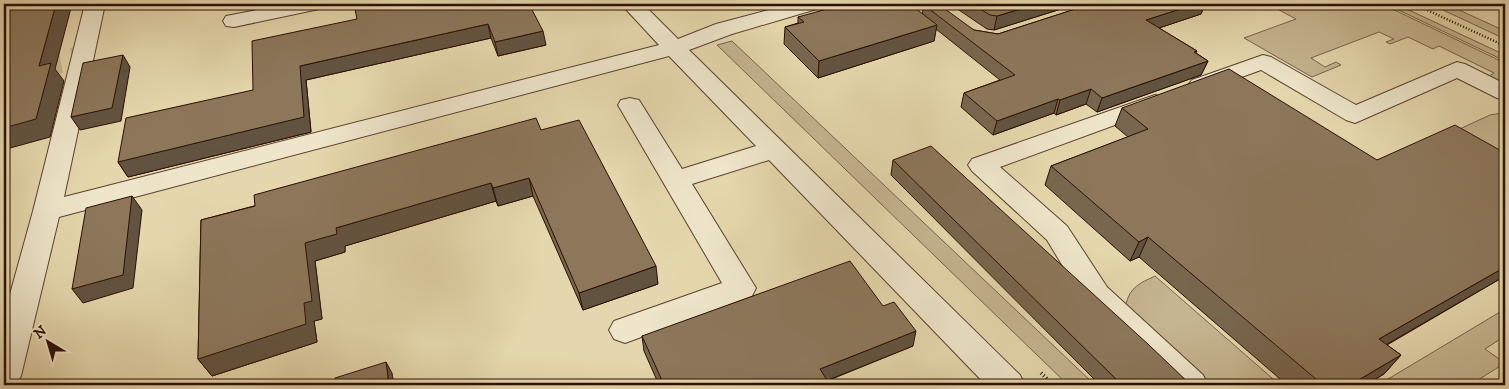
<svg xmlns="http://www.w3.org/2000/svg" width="1509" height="389" viewBox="0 0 1509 389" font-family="'IM FELL DW Pica',serif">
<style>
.green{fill:#c5b590;stroke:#78624a}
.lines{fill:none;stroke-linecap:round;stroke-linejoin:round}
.minor-tunnel{stroke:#c9b994;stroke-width:23;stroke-dasharray:23 12;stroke-linecap:butt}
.minor-casing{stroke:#5a412e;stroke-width:2}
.major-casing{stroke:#2b0f03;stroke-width:2}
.path-far1{stroke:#2b0f03;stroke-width:2.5;stroke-dasharray:1 2;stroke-linecap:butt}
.path{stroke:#2b0f03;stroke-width:4;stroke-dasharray:1 2.5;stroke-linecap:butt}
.minor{fill:#eee5ca;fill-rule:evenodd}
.major{fill:#e5d7ad;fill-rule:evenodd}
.wall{fill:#78664e;stroke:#2b0f03}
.shaded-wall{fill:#625340;stroke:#2b0f03}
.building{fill:#8c775b;stroke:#2b0f03}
</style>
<rect width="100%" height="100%" fill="#e5d7ad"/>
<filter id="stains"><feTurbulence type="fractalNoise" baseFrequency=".004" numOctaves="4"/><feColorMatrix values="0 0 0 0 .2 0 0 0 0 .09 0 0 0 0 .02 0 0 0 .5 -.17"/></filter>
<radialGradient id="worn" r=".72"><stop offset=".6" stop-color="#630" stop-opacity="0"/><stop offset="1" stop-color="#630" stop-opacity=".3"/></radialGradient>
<g class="green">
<path d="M1268 4H1382L1505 63V85L1489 76 1494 73 1439 46 1433 49 1408 37 1390 44 1386 42 1394 39 1379 32 1311 58 1325 67 1336 62 1341 65 1312 77 1244 38 1296 19Z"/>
<path d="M1386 4H1396L1505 55V61Z"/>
<path d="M1430 4H1446L1505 31V39Z"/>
<path d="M732 41 1095 385H1068L717 45Z"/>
<path d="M1502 113H1505V177L1438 139 1490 115Z"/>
<path d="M1155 276 1280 385H1206L1132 316 1126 304C1130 287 1140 283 1155 276Z"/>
<path d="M1505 309V336L1485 349 1505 363 1470 385H1378Z"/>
</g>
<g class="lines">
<path class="minor-tunnel" d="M4 74 83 57"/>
<defs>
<g id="minor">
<path d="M85 4H105L64 197 659 45 621 4H643L678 39 716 24 791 4H823L820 8 732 34 689 50 1020 375 1025 385H986L769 160 692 184 756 288 752 296 625 343 614 339 609 330 614 321 722 283 618 105 621 100 630 98 639 100 682 169 756 146 669 56 59 217 21 376 16 385H4V316L33 211Z"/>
<path d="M288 4H327L324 8 234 27 226 26 223 21 226 16Z"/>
<path d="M1263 55 1271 57 1356 105 1457 62 1465 64 1505 84V100L1497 98 1457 78 1355 123 1346 120 1261 70 1200 92 1192 90 1188 85 1192 80Z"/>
<path d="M1155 95 1164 97 1167 102 1164 107 1000 167 1067 226 1107 287 1203 375 1208 385H1169L1085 303 1047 240 972 171 968 165 972 159Z"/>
</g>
<path id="major" d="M1494 4H1505V10L1497 8Z"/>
</defs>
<use href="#minor" class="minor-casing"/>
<use href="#major" class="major-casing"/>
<path class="path-far1" d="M1414 4 1505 46"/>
<path class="path" d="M1041 373 1053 385"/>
<use href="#minor" class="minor"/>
<use href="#major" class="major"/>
</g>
<g class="wall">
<path d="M429 4 546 45 498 56 491 38 306 80 311 132 128 177 118 162 253 90 357 19Z"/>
<path d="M957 4H1077L994 30 987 29 956 8Z"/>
<path d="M1091 4H1205L1201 14 1159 28 1197 51 1196 53 1208 61 1201 75 1097 112 1086 104 1056 115 1054 113 993 135 961 107 964 93 1000 80 936 29 934 41 818 78 784 44 785 27 798 23V17L922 14 924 5 974 30 998 34Z"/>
<path d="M1122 108 1377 160 1505 153V276L1387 345 1401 355 1384 374 1365 385H1287L1139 257 1130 261 1045 185 1051 166 1128 137 1115 126Z"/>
<path d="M541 130 658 284 583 310 533 196 498 206 496 201 345 246V252L315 261 322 319 314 321 317 342 212 376 198 359 201 220Z"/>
<path d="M893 160 1191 385H1100L891 175Z"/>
<path d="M642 336 913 346 827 381 830 385H659L644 351Z"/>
</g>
<g class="shaded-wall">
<path d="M56 4H72L55 69 64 81 50 137 10 148 4 170V128L39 66Z"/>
<path d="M1037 4H1077L994 30 997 16Z"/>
<path d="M1196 4H1205L1201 14 1141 34 1146 20Z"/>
<path d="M488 24 491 38 306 80 311 132 128 177 118 162 300 66Z"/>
<path d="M937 25 934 41 818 78 819 61Z"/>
<path d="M543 31 546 45 498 56 495 42Z"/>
<path d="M123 55 130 67 121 121 80 130 71 117Z"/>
<path d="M1208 61 1201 75 1097 112 1102 98Z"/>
<path d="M1091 89 1086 104 1056 115 1060 100Z"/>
<path d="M1058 99 1054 113 993 135 997 121Z"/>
<path d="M529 178 533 196 498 206 493 188Z"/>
<path d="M491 183 496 201 345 246V252L315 261 322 319 314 321 317 342 212 376 198 359 304 303 305 243 336 228Z"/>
<path d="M132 196 142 210 133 288 83 303 72 289Z"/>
<path d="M1148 237 1139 257 1130 261 1139 242Z"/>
<path d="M656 266 658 284 583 310 579 293Z"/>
<path d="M1505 267V276L1363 358 1379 339Z"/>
<path d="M916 331 913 346 818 384 820 369Z"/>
<path d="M1401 355 1384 374 1365 385H1350Z"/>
<path d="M386 362 392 373 394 385H389Z"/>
<path d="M1144 379 1141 385H1134Z"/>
</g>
<g class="building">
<path d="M4 4H56L39 66 51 63 36 119 4 128Z"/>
<path d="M354 4H529L543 31 495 42 488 24 300 66 304 117 118 162 126 118 253 90 252 41 357 19Z"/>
<path d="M845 4H910L937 25 819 61 785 27 804 22 798 17Z"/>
<path d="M927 4H938L974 30 998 34 1091 4H1196L1146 20 1197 51 1194 52 1208 61 1102 98 1091 89 1060 100 1058 99 997 121 964 93 1015 75 924 5Z"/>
<path d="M972 4H1037L997 16 990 15Z"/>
<path d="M123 55 112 108 71 117 83 63Z"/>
<path d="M1229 69 1377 160 1455 125 1505 153V267L1379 339 1401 355 1350 385H1323L1148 237 1139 242 1051 166 1148 129 1122 108Z"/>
<path d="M536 118 541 130 579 120 656 266 579 293 529 178 493 188 491 183 336 228 337 234 305 243 312 301 304 303 306 324 198 359 201 220 255 206 254 195Z"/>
<path d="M931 146 1149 345 1191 385H1150L1144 379 1134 385H1122L893 160Z"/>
<path d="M132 196 123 275 72 289 86 208Z"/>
<path d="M850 261 883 306 894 302 916 331 820 369 830 385H664L642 336Z"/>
<path d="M386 362 389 385H336L335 378Z"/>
</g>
<rect width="1509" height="389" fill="none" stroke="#e5d7ad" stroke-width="20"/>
<rect x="5" y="5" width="1499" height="379" fill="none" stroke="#2b0f03" stroke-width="2.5"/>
<rect x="10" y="10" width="1489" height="369" fill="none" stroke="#2b0f03"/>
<g transform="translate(48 342) rotate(322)" stroke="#eee5ca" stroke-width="4" paint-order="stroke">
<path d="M0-4L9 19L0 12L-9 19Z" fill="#2b0f03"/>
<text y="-8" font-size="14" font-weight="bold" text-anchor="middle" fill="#2b0f03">N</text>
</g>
<rect width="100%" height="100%" filter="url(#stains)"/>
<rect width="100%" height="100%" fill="url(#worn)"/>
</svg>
